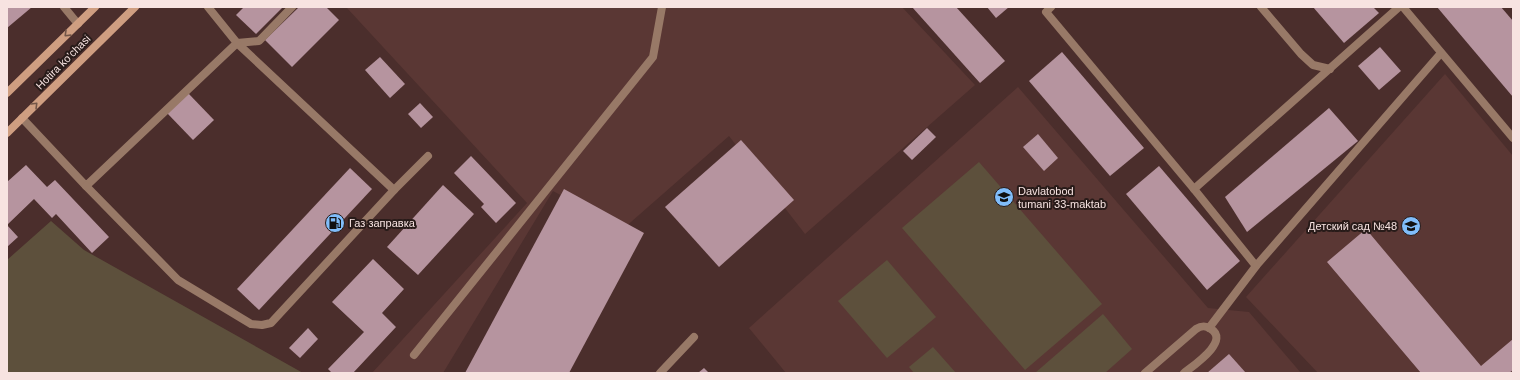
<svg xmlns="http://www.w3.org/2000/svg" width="1520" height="380" viewBox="0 0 1520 380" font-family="Helvetica,sans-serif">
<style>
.built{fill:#5a3734}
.green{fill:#5d503c}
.building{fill:#b6949f}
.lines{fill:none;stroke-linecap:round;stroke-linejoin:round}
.lane{stroke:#987967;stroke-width:8}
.street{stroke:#987967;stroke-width:8}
.secondary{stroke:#cf9e81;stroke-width:8}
.oneway{stroke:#735648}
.labels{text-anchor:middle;stroke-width:4;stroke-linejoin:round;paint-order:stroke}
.street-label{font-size:11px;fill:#f7e3e1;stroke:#281b19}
.poi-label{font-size:11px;fill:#f7e3e1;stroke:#281b19;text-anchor:start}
</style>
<rect width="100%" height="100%" fill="#4b2e2c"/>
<g class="built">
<path d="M349 7H902L975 85 805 234 729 136 623 229 553 191 443 373H372L527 203 347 8Z"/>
<path d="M1445 74 1513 156V373H1318L1246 297Z"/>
<path d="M1018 87 1208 308 1249 312 1301 373H786L749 328Z"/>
</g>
<g class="green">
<path d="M979 162 1102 304 1025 370 902 228Z"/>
<path d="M51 221 84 250 303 373H7V260Z"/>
<path d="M887 260 936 317 887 358 838 301Z"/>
<path d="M1103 314 1132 349 1105 373H1035Z"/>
<path d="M933 347 956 373H914L909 367Z"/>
</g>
<g class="building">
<path d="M7 7H32L7 28Z"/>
<path d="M244 7H283L256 34 236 15Z"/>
<path d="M299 7H326L339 20 292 67 265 40Z"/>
<path d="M912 7H956L1005 61 980 83Z"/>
<path d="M987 7H1009L996 18Z"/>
<path d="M1313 7H1373L1379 13 1344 43Z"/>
<path d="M1437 7H1501L1513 21V97Z"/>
<path d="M1380 47 1401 71 1379 90 1358 66Z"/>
<path d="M1062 52 1144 148 1110 176 1029 81Z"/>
<path d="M380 57 405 84 390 98 365 70Z"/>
<path d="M188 93 214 120 193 140 167 113Z"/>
<path d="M420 103 433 117 421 128 408 114Z"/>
<path d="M1329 108 1358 141 1247 232 1225 197Z"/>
<path d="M927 128 936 137 912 160 903 151Z"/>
<path d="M1038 134 1058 158 1044 171 1023 147Z"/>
<path d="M741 140 794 200 719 267 665 207Z"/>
<path d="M471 156 516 203 496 223 481 207 484 204 454 173Z"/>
<path d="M26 165 47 187 55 180 109 237 92 253 56 214 52 218 34 199 7 225 18 237 7 247V182Z"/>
<path d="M1159 166 1240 261 1207 290 1126 194Z"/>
<path d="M350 168 372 189 259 310 237 289Z"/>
<path d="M443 185 474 214 418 275 387 247Z"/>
<path d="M564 189 644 233 569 373H465Z"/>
<path d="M1366 229 1481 366 1513 339V370L1509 373H1421L1327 262Z"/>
<path d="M373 259 404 289 382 313 396 327 353 373H332L328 369 364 332 332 302Z"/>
<path d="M308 328 318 339 300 358 289 348Z"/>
<path d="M1229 354 1246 373H1207Z"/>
<path d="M704 368 709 373H698Z"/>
</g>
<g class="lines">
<g class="lane">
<path d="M64 7 78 24"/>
<path d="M292 7 259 41 237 43 394 190 428 156"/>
<path d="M1051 7 1046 12 1194 189 1256 266 1441 53"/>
<path d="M1261 7 1301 54 1313 65 1330 69"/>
<path d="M1403 7 1513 138"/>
<path d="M22 118 86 186 237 43 208 7"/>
<path d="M86 186 178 280 251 324 262 325 271 323 394 190"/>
<path d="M1194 189 1399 7"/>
<path d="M1209 328 1256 266"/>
<path d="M414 355 653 57 662 7"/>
<path d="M1145 373 1196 329C1201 326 1205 325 1211 329 1230 341 1194 365 1184 373"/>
</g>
<path class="street" d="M660 373 694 337"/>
<g class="secondary">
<path d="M7 93 95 7"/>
<path d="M7 133 135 7"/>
</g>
</g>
<defs><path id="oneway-chevron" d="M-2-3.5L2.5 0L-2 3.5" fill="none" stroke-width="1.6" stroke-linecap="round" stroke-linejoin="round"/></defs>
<g class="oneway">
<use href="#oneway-chevron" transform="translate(67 34) rotate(136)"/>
<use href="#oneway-chevron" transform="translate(35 105) rotate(-45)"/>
</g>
<defs>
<symbol id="school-disc" viewBox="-11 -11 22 22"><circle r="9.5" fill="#80bdfa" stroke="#281b19"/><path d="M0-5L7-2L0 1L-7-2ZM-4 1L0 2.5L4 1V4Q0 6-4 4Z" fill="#111"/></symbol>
<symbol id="fuel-disc" viewBox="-11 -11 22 22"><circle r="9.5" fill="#80bdfa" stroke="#281b19"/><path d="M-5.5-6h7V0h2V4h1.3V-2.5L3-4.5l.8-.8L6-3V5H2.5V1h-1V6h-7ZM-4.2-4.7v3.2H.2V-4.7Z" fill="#111"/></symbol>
</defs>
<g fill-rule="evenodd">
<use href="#school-disc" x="993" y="186" width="22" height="22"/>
<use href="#fuel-disc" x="324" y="212" width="22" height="22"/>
<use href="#school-disc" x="1400" y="215" width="22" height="22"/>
</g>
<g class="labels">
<g class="street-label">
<text transform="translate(63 62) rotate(-45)" y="4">Hotira ko'chasi</text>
</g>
<g class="poi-label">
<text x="1018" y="195">Davlatobod<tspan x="1018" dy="13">tumani 33-maktab</tspan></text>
<text x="349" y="227">Газ заправка</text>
<text x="1397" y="230" text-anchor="end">Детский сад №48</text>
</g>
</g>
<rect width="1520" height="380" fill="none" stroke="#f7e3e1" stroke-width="16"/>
</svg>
